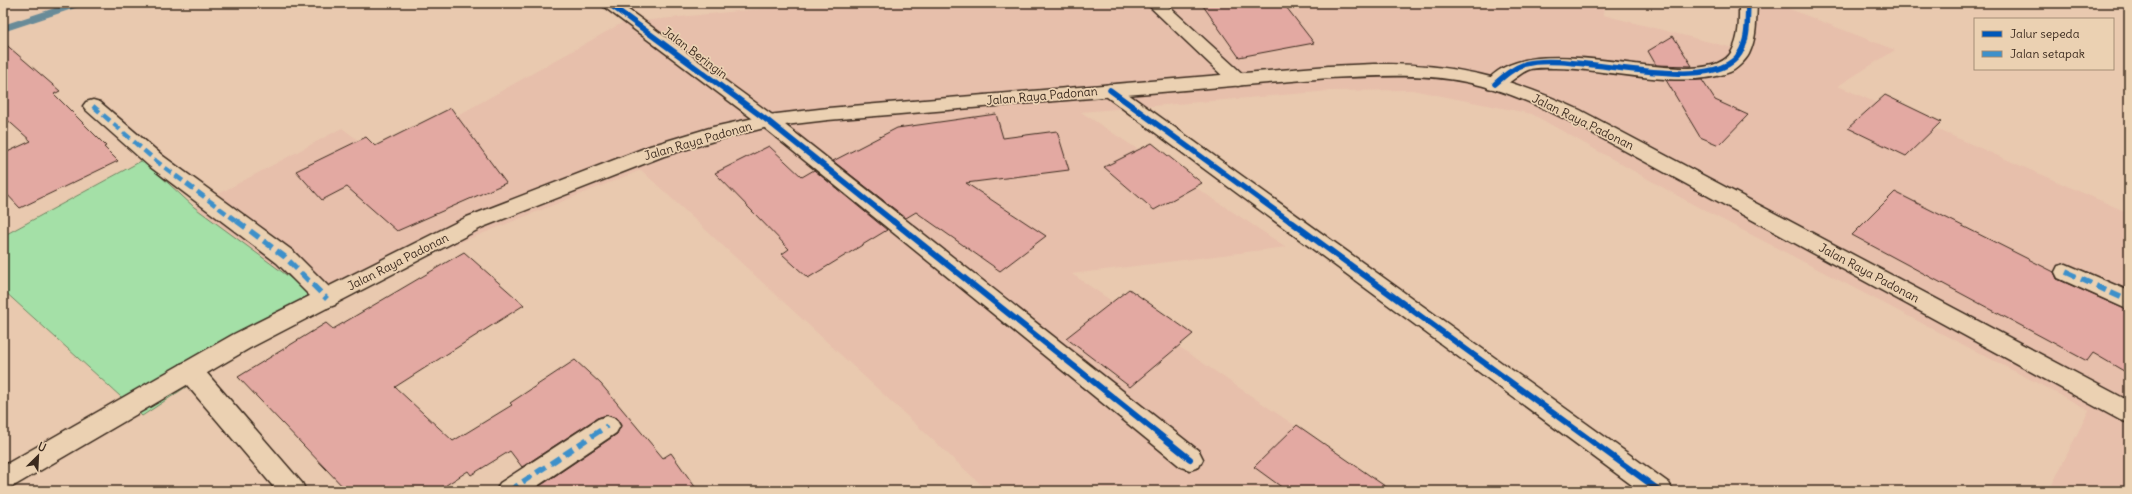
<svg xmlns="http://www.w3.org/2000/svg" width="2132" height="494" viewBox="0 0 2132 494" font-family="Delius,sans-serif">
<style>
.built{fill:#e7bfab}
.green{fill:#a4e0a7;stroke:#708562}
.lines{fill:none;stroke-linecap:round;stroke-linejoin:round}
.stream{fill:#698b98;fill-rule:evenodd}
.building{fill:#e3a9a2;stroke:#3b2a1e}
.minor-casing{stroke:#3b2a1e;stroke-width:3}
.tertiary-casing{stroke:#3b2a1e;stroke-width:3}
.secondary-casing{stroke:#3b2a1e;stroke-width:3}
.minor{fill:#ebd1b2;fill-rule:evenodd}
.tertiary{fill:#ebd1b2;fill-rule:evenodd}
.secondary{fill:#ebd1b2;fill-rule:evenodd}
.quiet-far1{stroke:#3e90ca;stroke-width:4.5;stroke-dasharray:9 4.5;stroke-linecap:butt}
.quiet{stroke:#3e90ca;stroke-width:5.5;stroke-dasharray:11 5.5;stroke-linecap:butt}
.cycleway-far1-casing{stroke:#ebd1b2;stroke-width:8}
.cycleway-casing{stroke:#ebd1b2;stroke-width:9}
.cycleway-far1{stroke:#0057b8;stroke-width:5.5}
.cycleway{stroke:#0057b8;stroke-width:6}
.labels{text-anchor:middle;stroke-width:3.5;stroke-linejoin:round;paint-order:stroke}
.street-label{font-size:12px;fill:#3b2a1e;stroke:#ebd1b2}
</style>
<rect width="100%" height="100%" fill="#e9c9af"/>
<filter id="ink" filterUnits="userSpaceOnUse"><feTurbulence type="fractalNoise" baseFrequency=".025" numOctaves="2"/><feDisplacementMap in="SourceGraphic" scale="8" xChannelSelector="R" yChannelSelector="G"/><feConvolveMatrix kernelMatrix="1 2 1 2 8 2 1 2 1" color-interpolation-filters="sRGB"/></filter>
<g filter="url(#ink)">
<path class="built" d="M786 3H1604L1603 15 1737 49 1757 3H1774L1895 50 1838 86 2129 213V491H2049L2089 410 1696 206 1532 114 1412 90 1330 91 1081 112 1286 247 1072 274 1391 491H988L641 170 319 299 194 207 342 128 382 158 622 23 787 6Z"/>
<path class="green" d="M143 160 194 207 319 299 142 416 3 290V236Z"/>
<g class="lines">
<path class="stream" d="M70 3H85L84 5 3 32V25Z"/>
</g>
<g class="building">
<path d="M1201 3H1283L1314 43 1239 57Z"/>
<path d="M1673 36 1692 66 1656 65 1648 51Z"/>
<path d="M3 42 60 91 54 94 106 146 104 147 118 161 20 208 3 190V154L31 141 3 116Z"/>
<path d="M1666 80H1702L1715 100 1748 115 1719 145 1700 137Z"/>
<path d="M1885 95 1941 122 1906 156 1848 128Z"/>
<path d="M451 108 506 183 397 231 347 187 322 200 296 171 366 137 375 146Z"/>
<path d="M996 114 1003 138 1057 131 1069 170 966 183 1046 236 1000 271 916 212 906 218 833 161 897 128Z"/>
<path d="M1152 143 1202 183 1154 210 1104 167Z"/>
<path d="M769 146 802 177 814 170 887 230 808 278 782 254 789 249 715 173Z"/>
<path d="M1895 192 2054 272 2057 279 2129 311V374L2093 353 2087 361 1852 235Z"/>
<path d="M464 252 524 305 395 387 453 441 512 405 510 403 575 360 601 384 663 458 671 453 698 491H539L537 488 617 434 621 425 616 418 607 415 597 418 522 467 510 451 471 475 468 471 437 491H347L238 377 326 323 333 329Z"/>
<path d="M1129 289 1193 334 1130 387 1066 338Z"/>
<path d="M1297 425 1392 491H1287L1254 467Z"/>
</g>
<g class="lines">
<defs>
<g id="minor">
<path d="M1146 3H1165L1245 76 1247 80 1245 84 1238 86 1231 84Z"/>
<path d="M1739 3H1757C1756 21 1757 37 1749 54 1746 60 1736 70 1730 72 1682 91 1606 68 1555 68 1547 68 1535 67 1528 70 1514 76 1504 92 1488 88L1485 84C1530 18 1705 101 1732 51 1740 36 1739 19 1739 3Z"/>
<path d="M1110 84 1117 86 1669 483 1673 491H1640L1103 94 1100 90 1103 86Z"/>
<path d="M93 100 100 102 163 156 293 251 335 293 338 299 335 305 327 308 319 305 277 263 149 166 86 110 83 106 86 102Z"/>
<path d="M768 115 775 117 1199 451 1203 459 1199 467 1190 470 1181 467 761 125 758 121 761 117Z"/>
<path d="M2066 264 2129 291V310L2058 278 2055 272 2058 266Z"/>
<path d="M190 361 199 364 302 483 306 491H277L181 378 178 371 181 364Z"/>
<path d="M607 416 616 419 620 426 616 433 530 491H496L500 483 598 419Z"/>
</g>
<path id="tertiary" d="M599 3H619L775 117 778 121 775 125 768 127 761 125Z"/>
<path id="secondary" d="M1374 64C1453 63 1508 77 1580 110L2129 401V423L2120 420 1583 128C1546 109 1507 90 1466 82 1421 73 1375 76 1329 78L828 120 768 127 717 140 664 156 483 227 250 348 12 487 3 490V466L234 334 467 217 650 146 713 127 768 115 828 108 1329 66Z"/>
</defs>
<use href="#minor" class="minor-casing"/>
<use href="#tertiary" class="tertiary-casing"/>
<use href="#secondary" class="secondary-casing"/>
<use href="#minor" class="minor"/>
<use href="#tertiary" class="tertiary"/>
<use href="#secondary" class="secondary"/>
<path class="quiet-far1" d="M93 106 156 161 238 222"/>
<g class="quiet">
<path d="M237 221 285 257 327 299"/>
<path d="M2066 272 2129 301"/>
<path d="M509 491 607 426"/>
</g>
<defs>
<g id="cycleway-far1">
<path d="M608 3 768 121 894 222"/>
<path d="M1495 84C1504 76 1513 68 1525 64 1572 50 1713 99 1740 53 1749 38 1747 20 1748 3"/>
<path d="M1110 90 1291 222"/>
</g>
<g id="cycleway">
<path d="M893 221 1190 459"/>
<path d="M1290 221 1660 491"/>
</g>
</defs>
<use href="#cycleway-far1" class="cycleway-far1-casing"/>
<use href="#cycleway" class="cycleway-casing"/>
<use href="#cycleway-far1" class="cycleway-far1"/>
<use href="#cycleway" class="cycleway"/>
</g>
</g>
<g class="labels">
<g class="street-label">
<text transform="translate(695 53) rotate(37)" y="4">Jalan Beringin</text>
<text transform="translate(1042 96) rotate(-5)" y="4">Jalan Raya Padonan</text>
<text transform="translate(1583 122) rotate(26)" y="4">Jalan Raya Padonan</text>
<text transform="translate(698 141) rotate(-16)" y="4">Jalan Raya Padonan</text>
<text transform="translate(398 262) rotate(-27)" y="4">Jalan Raya Padonan</text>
<text transform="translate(1869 273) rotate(28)" y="4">Jalan Raya Padonan</text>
</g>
</g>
<rect width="2132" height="494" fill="none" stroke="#ebd1b2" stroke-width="16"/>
<rect x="8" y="8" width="2116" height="478" fill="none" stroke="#3b2a1e" stroke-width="1.5" filter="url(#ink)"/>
<rect x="1974" y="18" width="140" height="52" fill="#ebd1b2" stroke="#a58e77"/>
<rect x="1982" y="31" width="20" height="6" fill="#0057b8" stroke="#a58e77"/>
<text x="2010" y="38" font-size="12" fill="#3b2a1e">Jalur sepeda</text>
<rect x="1982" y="51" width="20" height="6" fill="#3e90ca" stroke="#a58e77"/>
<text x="2010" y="58" font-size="12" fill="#3b2a1e">Jalan setapak</text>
<g transform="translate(38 456) rotate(24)" stroke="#ebd1b2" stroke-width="3" paint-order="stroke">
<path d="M0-3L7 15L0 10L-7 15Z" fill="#3b2a1e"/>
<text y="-6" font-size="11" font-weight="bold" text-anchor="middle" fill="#3b2a1e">U</text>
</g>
</svg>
